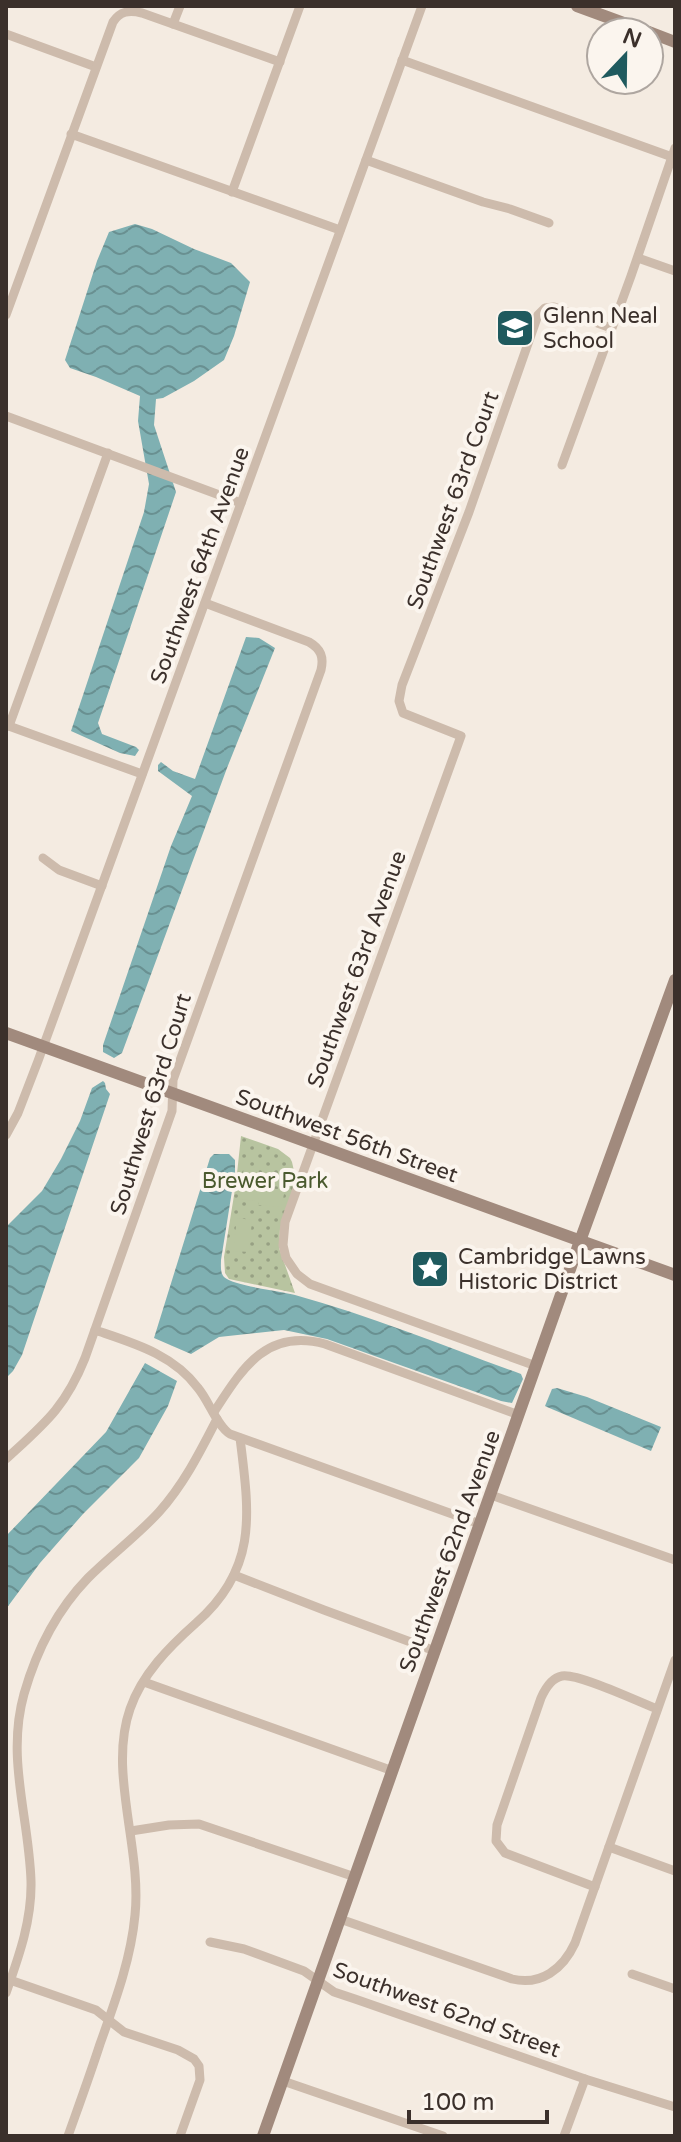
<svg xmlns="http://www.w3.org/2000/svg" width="681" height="2142" viewBox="0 0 681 2142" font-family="'Varela Round',sans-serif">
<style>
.green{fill:url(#green-dots)}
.pitch{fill:#b8c4a0}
.water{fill:url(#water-waves)}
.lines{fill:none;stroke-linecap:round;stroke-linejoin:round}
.street{stroke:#cdbbac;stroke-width:9}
.secondary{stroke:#a18a7d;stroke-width:12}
.labels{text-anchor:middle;stroke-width:8;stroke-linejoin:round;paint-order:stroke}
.poi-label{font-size:22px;fill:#3b302b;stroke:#fbf5ee;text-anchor:start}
.street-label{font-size:22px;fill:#3b302b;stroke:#fbf5ee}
.park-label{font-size:22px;fill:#4a5a2e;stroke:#fbf5ee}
</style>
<defs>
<pattern id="green-dots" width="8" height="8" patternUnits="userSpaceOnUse" patternTransform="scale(2)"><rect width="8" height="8" fill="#b8c4a0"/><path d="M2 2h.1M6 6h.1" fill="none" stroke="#97a083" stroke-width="1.8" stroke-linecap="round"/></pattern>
<pattern id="water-waves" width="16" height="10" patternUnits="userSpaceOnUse" patternTransform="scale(2)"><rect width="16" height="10" fill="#7fb0b2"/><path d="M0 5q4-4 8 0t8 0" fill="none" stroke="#699091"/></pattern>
</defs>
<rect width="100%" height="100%" fill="#f4ebe1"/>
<path class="green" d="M241 1136 278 1149 290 1158 292 1162 296 1180 280 1229 279 1248 295 1293 229 1279 225 1273 224 1257 236 1183Z"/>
<g class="pitch">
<path d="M244 1166 259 1168 255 1201 240 1199Z"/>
<path d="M260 1187 285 1190 281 1207 258 1205Z"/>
<path d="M237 1218 252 1220 249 1252 233 1251Z"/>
</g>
<g class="water">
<path d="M135 224 152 229 194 249 231 263 250 282 234 336 224 360 194 381 163 398 156 399 154 425 176 492 98 723 102 734 136 747 139 750 135 756 120 753 71 731 144 512 149 484 138 421 140 396 96 377 70 368 65 360 97 261 109 232Z"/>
<path d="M246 637 259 638 275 648 227 768 122 1053 114 1058 103 1052V1045L171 846 192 796 158 771V765L161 762 173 771 195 779Z"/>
<path d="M103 1081 105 1083 106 1089 110 1094 22 1355 13 1371 6 1378V1227L42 1191 61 1159 80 1121 92 1088Z"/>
<path d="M214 1154H229L235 1160V1172L221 1260C221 1265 220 1273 224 1277 233 1286 281 1291 295 1295 372 1316 446 1347 521 1374L523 1379 512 1403 501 1401 327 1339 284 1330 219 1337 191 1354 154 1338 210 1158Z"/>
<path d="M145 1363 177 1381 168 1406 139 1458 83 1514 40 1563 6 1609V1536L106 1432Z"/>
<path d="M557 1388 587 1397 661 1427 651 1451 547 1407 545 1406 552 1389Z"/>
</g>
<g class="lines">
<g class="street">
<path d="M173 24 180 6"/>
<path d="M6 34 96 67"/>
<path d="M402 60 675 158"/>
<path d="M71 134 340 230"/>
<path d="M366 160 483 202 510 209 549 223"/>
<path d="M232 192 300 6"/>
<path d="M638 258 675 271"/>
<path d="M6 315 113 22C120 11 129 10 142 13L280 62"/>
<path d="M6 416 241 503"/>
<path d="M562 465 631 276 675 148"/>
<path d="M6 725 142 774"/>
<path d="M9 726 108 453"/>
<path d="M43 858 59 870 102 886"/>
<path d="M6 1135 18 1113 38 1061 422 6"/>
<path d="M95 1330C133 1343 173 1354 198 1388 209 1401 217 1426 230 1434L480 1524"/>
<path d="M536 1366 310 1284 297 1274 286 1258 283 1245 285 1222 461 736 403 713 399 701 402 685 469 512 538 315 545 308 554 307 611 328"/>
<path d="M214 1412C242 1369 266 1328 325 1344L519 1415"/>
<path d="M6 1459C44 1424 65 1408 85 1358L172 1111 173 1080 321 670C324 657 321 649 309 642L205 603"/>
<path d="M491 1495 675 1560"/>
<path d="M234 1575 324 1610 435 1651"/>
<path d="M144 1682 393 1771"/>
<path d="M131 1831 169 1825 199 1824 355 1877"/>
<path d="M609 1847 675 1871"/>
<path d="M595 1887 505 1853 496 1841 497 1825 541 1698C545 1689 551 1678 562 1676 578 1673 639 1702 657 1709"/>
<path d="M340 1919 512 1979C541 1986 563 1969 575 1943L675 1660"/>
<path d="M210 1942 244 1949 304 1971 334 1992 355 1999 585 2079 675 2107"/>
<path d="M632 1974 675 1989"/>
<path d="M10 1980 96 2010 124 2032 178 2050 194 2059 199 2066 200 2080 180 2136"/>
<path d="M6 1993C19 1956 32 1920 31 1881 29 1817 6 1758 24 1694 36 1652 57 1610 88 1578 111 1555 137 1536 159 1512 184 1484 200 1452 217 1419"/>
<path d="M283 2081 443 2136"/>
<path d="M68 2136C79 2105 90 2075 100 2044 115 2002 131 1959 135 1915 142 1848 108 1772 130 1709 142 1674 169 1647 196 1623 259 1568 249 1512 240 1438"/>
<path d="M564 2136 585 2079"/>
</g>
<g class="secondary">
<path d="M577 6 648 32"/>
<path d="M649 32 675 42"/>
<path d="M6 1033 675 1275"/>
<path d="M263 2136 580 1241 675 980"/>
</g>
</g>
<defs>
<symbol id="school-square" viewBox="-11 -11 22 22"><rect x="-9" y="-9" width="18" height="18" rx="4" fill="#1f5a5e" stroke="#fbf5ee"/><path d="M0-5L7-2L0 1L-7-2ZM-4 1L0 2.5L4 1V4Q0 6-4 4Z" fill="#fff"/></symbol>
<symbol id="sight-square" viewBox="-11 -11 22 22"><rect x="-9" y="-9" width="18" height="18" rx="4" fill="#1f5a5e" stroke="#fbf5ee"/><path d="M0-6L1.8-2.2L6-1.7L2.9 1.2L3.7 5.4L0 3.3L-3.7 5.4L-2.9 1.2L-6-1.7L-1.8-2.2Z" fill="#fff"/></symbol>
</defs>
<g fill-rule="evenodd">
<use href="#school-square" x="493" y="306" width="44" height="44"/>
<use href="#sight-square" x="408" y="1247" width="44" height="44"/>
</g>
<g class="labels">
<g class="poi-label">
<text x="543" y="323">Glenn Neal<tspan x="543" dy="25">School</tspan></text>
<text x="458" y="1264">Cambridge Lawns<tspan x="458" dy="25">Historic District</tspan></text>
</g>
<g class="street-label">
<text transform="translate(452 500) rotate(-70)" y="8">Southwest 63rd Court</text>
<text transform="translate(199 565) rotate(-70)" y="8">Southwest 64th Avenue</text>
<text transform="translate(356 969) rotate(-70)" y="8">Southwest 63rd Avenue</text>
<text transform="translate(150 1104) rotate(-73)" y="8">Southwest 63rd Court</text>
<text transform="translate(347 1135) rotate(20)" y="8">Southwest 56th Street</text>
<text transform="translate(449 1551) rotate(-70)" y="8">Southwest 62nd Avenue</text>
<text transform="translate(447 2009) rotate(20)" y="8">Southwest 62nd Street</text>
</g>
<g class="park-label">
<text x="265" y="1188">Brewer Park</text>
</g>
</g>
<rect width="681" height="2142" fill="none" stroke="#3b302b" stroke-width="16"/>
<g transform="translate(625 56) rotate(22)"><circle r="38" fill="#fbf5ee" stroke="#aea6a0" stroke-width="2"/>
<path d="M0-6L14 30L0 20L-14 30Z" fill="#1f5a5e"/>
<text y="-12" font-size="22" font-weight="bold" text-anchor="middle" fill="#3b302b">N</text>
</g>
<path d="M409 2110v12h138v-12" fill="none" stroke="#3b302b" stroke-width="4"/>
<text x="421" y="2110" font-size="24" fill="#3b302b" stroke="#fbf5ee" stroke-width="6" paint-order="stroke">100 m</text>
</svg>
